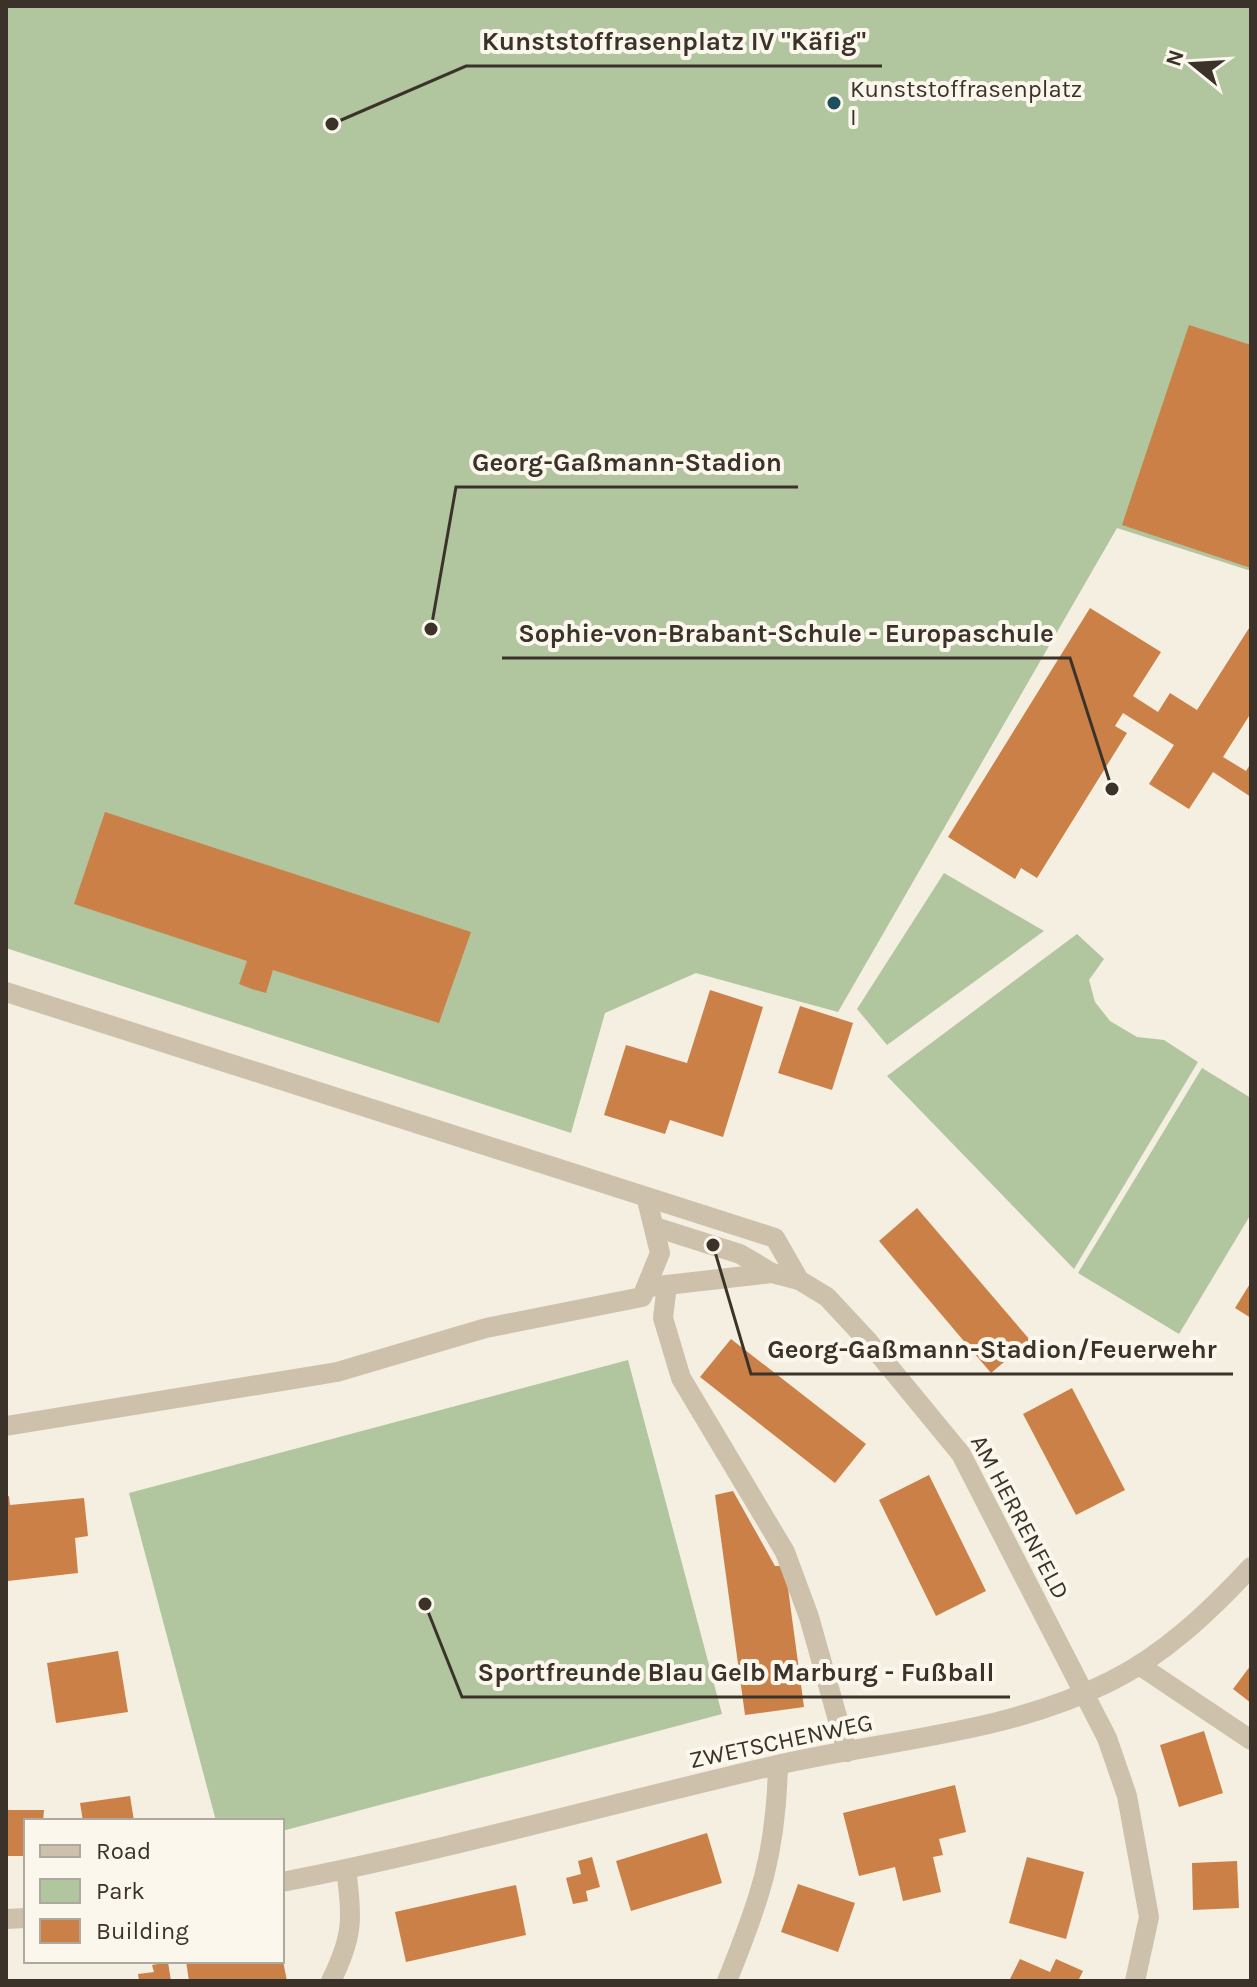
<svg xmlns="http://www.w3.org/2000/svg" width="1257" height="1987" viewBox="0 0 1257 1987" font-family="Karla,sans-serif">
<style>
.green{fill:#b1c59f}
.building{fill:#cb8047}
.lines{fill:none;stroke-linecap:round;stroke-linejoin:round}
.lane{stroke:#cec1ab;stroke-width:20}
.street{stroke:#cec1ab;stroke-width:20}
.poi-dot{fill:#1d4e5f;stroke:#fbf7ed;stroke-width:3}
.labels{text-anchor:middle;stroke-width:8;stroke-linejoin:round;paint-order:stroke}
.poi-label{font-size:24px;fill:#3b332a;stroke:#fbf7ed;text-anchor:start}
.street-label{font-size:24px;fill:#3b332a;stroke:#fbf7ed}
.leader{fill:none;stroke:#3b332a;stroke-width:3}
.callout-dot{fill:#3b332a;stroke:#fbf7ed;stroke-width:3}
.callout-label{font-size:26px;text-anchor:middle;font-weight:bold;fill:#3b332a;stroke:#fbf7ed;stroke-width:8;stroke-linejoin:round;paint-order:stroke}
</style>
<rect width="100%" height="100%" fill="#f4efe0"/>
<g class="green">
<path d="M6 6H1251V571L1117 528 838 1012 696 973 605 1013 571 1133 6 948Z"/>
<path d="M944 873 1044 931 887 1045 857 1009Z"/>
<path d="M1077 934 1104 959 1089 980 1095 1002 1110 1021 1137 1037 1164 1040 1198 1062 1074 1269 887 1076Z"/>
<path d="M1202 1068 1251 1098V1214L1179 1334 1078 1273Z"/>
<path d="M628 1360 722 1714 282 1831V1821H216L129 1493Z"/>
</g>
<g class="building">
<path d="M1189 325 1251 345V568L1122 525Z"/>
<path d="M1090 608 1161 652 1133 696 1158 712 1170 693 1197 710 1251 625V713L1223 757 1246 771 1251 763V797L1213 772 1189 809 1149 784 1174 745 1123 713 1115 726 1127 733 1037 878 1021 868 1015 879 948 837Z"/>
<path d="M105 812 471 932 439 1023 273 970 266 993 252 989 239 984 247 961 74 904Z"/>
<path d="M710 990 763 1007 723 1137 670 1120 665 1134 604 1115 626 1045 687 1063Z"/>
<path d="M800 1006 853 1023 832 1090 778 1073Z"/>
<path d="M917 1208 1030 1340 991 1373 879 1241Z"/>
<path d="M1251 1282V1318L1235 1308Z"/>
<path d="M731 1339 866 1444 835 1483 700 1377Z"/>
<path d="M1072 1388 1125 1490 1076 1515 1023 1414Z"/>
<path d="M929 1475 986 1591 936 1616 879 1500Z"/>
<path d="M733 1491 775 1566H785L804 1707 745 1715 715 1495Z"/>
<path d="M9 1496 10 1505 84 1498 88 1536 75 1538 78 1573 8 1581 6 1497Z"/>
<path d="M118 1651 128 1712 56 1723 47 1663Z"/>
<path d="M1251 1665V1703L1233 1689Z"/>
<path d="M1204 1731 1223 1793 1179 1807 1160 1745Z"/>
<path d="M955 1785 966 1832 939 1839 943 1855 933 1857 941 1892 903 1901 895 1867 859 1876 843 1813Z"/>
<path d="M130 1796 134 1821H83L80 1803Z"/>
<path d="M6 1810H44L43 1821H26V1856H6Z"/>
<path d="M707 1833 722 1883 631 1911 616 1861Z"/>
<path d="M592 1857 600 1887 586 1891 588 1901 573 1904 566 1878 581 1874 578 1861Z"/>
<path d="M1027 1857 1084 1872 1066 1939 1009 1923Z"/>
<path d="M1237 1861 1239 1908 1193 1910 1192 1863Z"/>
<path d="M798 1884 855 1903 838 1952 781 1932Z"/>
<path d="M516 1885 526 1935 406 1962 395 1912Z"/>
<path d="M1020 1959 1050 1972 1056 1959 1083 1971 1078 1981H1009Z"/>
<path d="M186 1961H283L287 1981H189Z"/>
<path d="M168 1962 171 1981H139L138 1974 154 1972 152 1965Z"/>
</g>
<g class="lines">
<g class="lane">
<path d="M6 992 775 1238 799 1280"/>
<path d="M655 1227 740 1254 772 1273"/>
<path d="M667 1285 663 1318 681 1378 785 1552 809 1617 847 1752"/>
<path d="M6 1426 337 1372 486 1328 642 1297 660 1253 647 1200"/>
<path d="M1139 1665 1251 1740"/>
</g>
<g class="street">
<path d="M649 1287 772 1273 799 1280 827 1297 868 1341 961 1454 1107 1738 1127 1796 1149 1917 1135 1981"/>
<path d="M282 1882C448 1850 612 1803 777 1765 890 1739 1006 1734 1111 1681 1165 1654 1210 1611 1251 1567"/>
<path d="M6 1919 26 1918"/>
<path d="M331 1981C353 1937 353 1918 346 1870"/>
<path d="M727 1981C760 1900 776 1854 778 1765"/>
</g>
</g>
<circle class="poi-dot" cx="834" cy="103" r="8"/>
<g class="labels">
<g class="poi-label">
<text x="850" y="97">Kunststoffrasenplatz<tspan x="850" dy="28">I</tspan></text>
</g>
<g class="street-label">
<text transform="translate(1020 1517) rotate(62)" y="8">AM HERRENFELD</text>
<text transform="translate(781 1741) rotate(-12)" y="8">ZWETSCHENWEG</text>
</g>
</g>
<path class="leader" d="M332 124L466 66H882M431 629L456 487H798M1112 789L1070 658H502M713 1245L751 1374H1233M425 1604L462 1697H1010"/>
<g class="callout-dot">
<circle cx="332" cy="124" r="8"/>
<circle cx="431" cy="629" r="8"/>
<circle cx="1112" cy="789" r="8"/>
<circle cx="713" cy="1245" r="8"/>
<circle cx="425" cy="1604" r="8"/>
</g>
<g class="callout-label">
<text x="674" y="50">Kunststoffrasenplatz IV "Käfig"</text>
<text x="627" y="471">Georg-Gaßmann-Stadion</text>
<text x="786" y="642">Sophie-von-Brabant-Schule - Europaschule</text>
<text x="992" y="1358">Georg-Gaßmann-Stadion/Feuerwehr</text>
<text x="736" y="1681">Sportfreunde Blau Gelb Marburg - Fußball</text>
</g>
<rect width="1257" height="1987" fill="none" stroke="#3b332a" stroke-width="16"/>
<rect x="24" y="1819" width="260" height="144" fill="#fbf7ed" stroke="#aea99f" stroke-width="2"/>
<rect x="40" y="1845" width="40" height="12" fill="#cec1ab" stroke="#aea99f" stroke-width="2"/>
<text x="96" y="1859" font-size="24" fill="#3b332a">Road</text>
<rect x="40" y="1879" width="40" height="24" fill="#b1c59f" stroke="#aea99f" stroke-width="2"/>
<text x="96" y="1899" font-size="24" fill="#3b332a">Park</text>
<rect x="40" y="1919" width="40" height="24" fill="#cb8047" stroke="#aea99f" stroke-width="2"/>
<text x="96" y="1939" font-size="24" fill="#3b332a">Building</text>
<g transform="translate(1193 64) rotate(288)" stroke="#fbf7ed" stroke-width="6" paint-order="stroke">
<path d="M0-6L14 30L0 20L-14 30Z" fill="#3b332a"/>
<text y="-12" font-size="22" font-weight="bold" text-anchor="middle" fill="#3b332a">N</text>
</g>
</svg>
